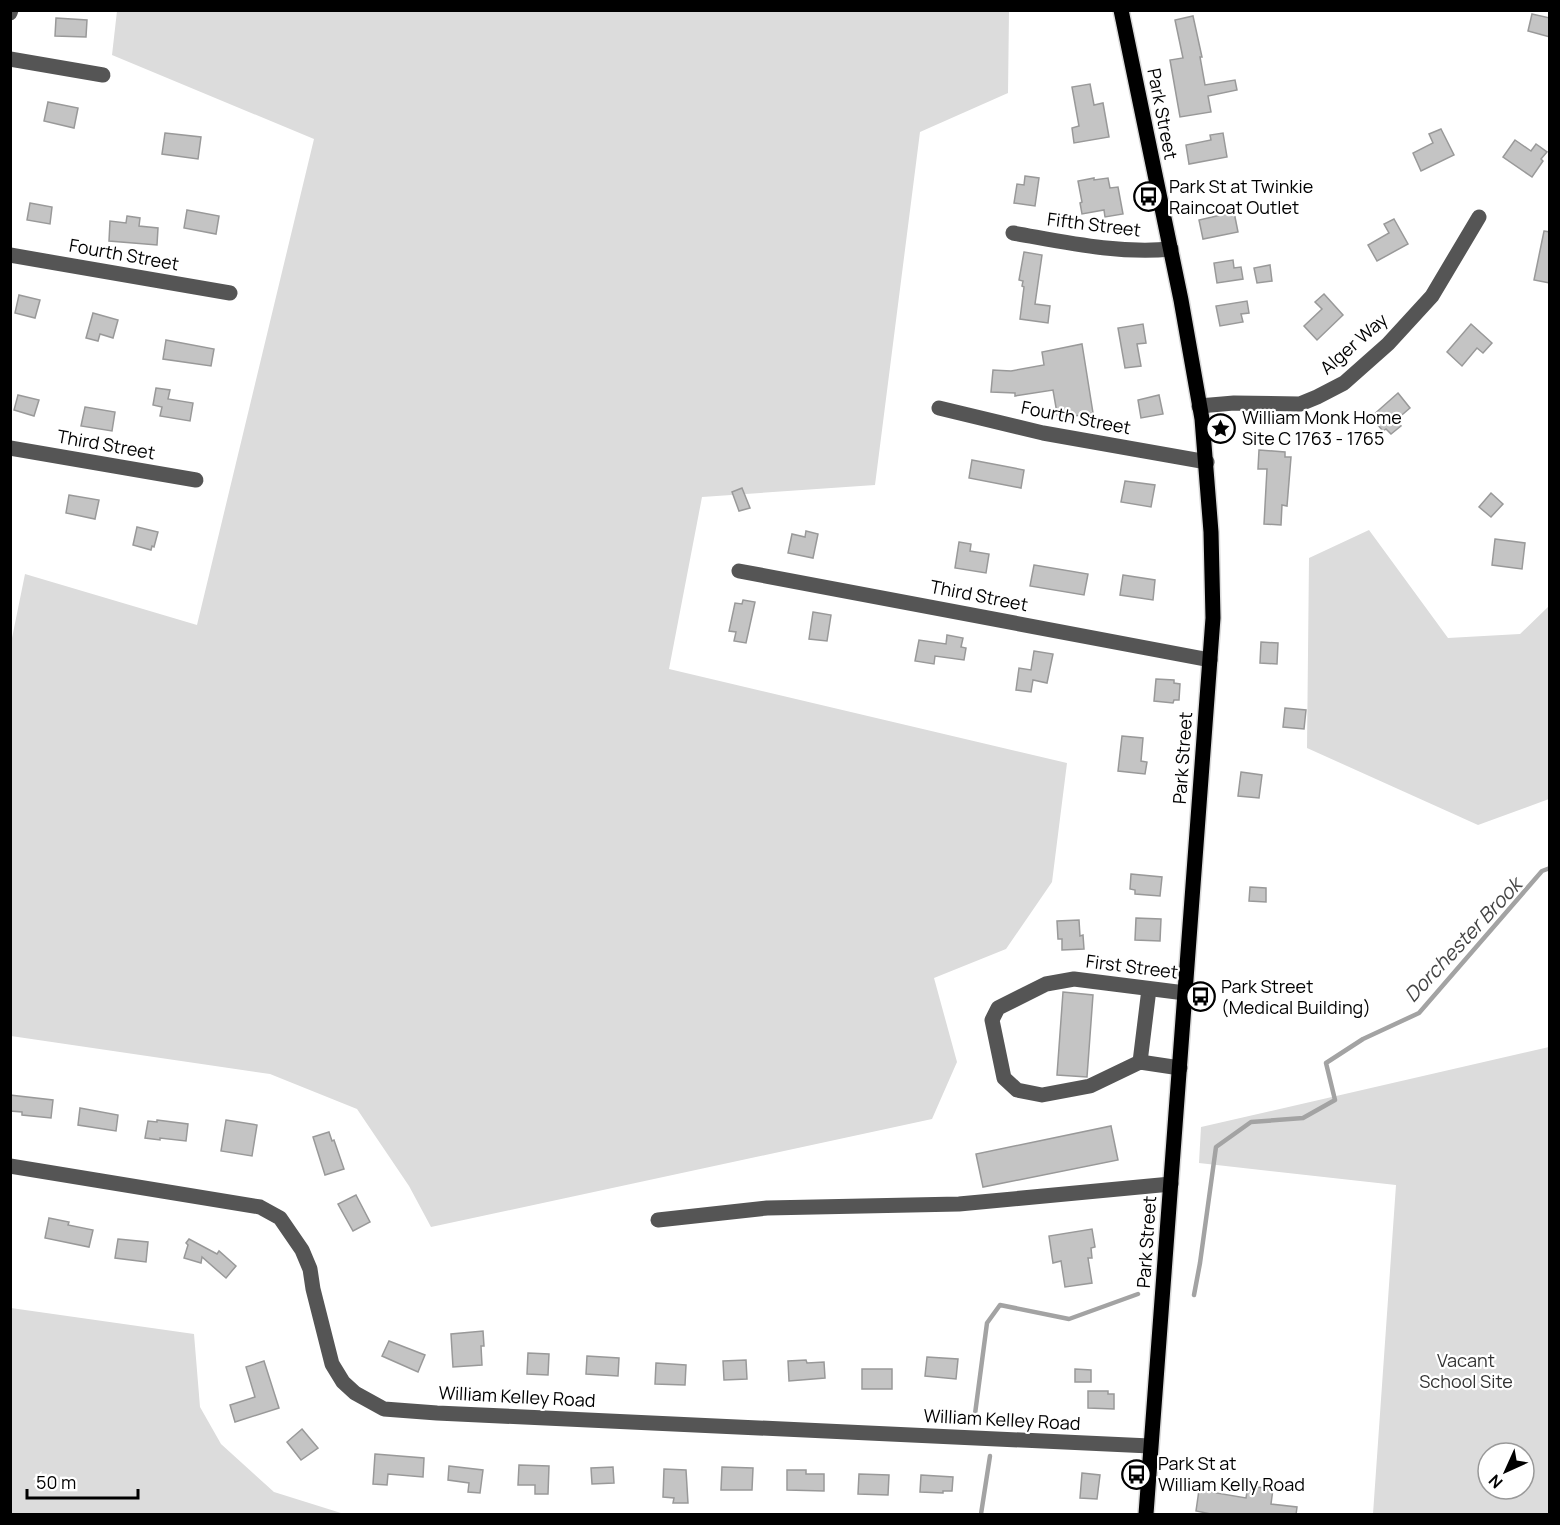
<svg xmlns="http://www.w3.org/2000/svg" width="1560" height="1525" viewBox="0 0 1560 1525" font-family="Manrope,sans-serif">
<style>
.green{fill:#dcdcdc;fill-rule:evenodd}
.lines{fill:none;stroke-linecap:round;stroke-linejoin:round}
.stream{stroke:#a3a3a3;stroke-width:4.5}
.building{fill:#c4c4c4;stroke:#999;stroke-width:1.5}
.major-casing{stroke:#dbdbdb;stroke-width:18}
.minor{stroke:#555;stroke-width:15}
.major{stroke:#000;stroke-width:15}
.labels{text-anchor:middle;stroke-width:4.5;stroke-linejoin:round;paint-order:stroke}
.street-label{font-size:18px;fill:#000;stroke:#fff}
.poi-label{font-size:18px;fill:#000;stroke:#fff;text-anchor:start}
.park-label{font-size:18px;fill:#333;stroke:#fff}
.water-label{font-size:20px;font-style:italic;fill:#444;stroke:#fff}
</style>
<rect width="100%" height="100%" fill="#fff"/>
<g class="green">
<path d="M117 11H1009L1008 93 920 132 875 485 702 497 669 669 1067 763 1052 882 1006 949 934 978 957 1062 932 1119 431 1227 409 1186 357 1109 270 1074 11 1036 10 648 25 574 197 625 314 139 112 55Z"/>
<path d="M1369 530 1448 638 1520 634 1549 606V799L1478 825 1307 748 1309 558Z"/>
<path d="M1549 1047V1514H1373L1396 1185 1199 1163 1201 1127ZM1488 1453H1524V1489H1488Z"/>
<path d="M11 1308 194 1334 200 1407 221 1444 274 1492 341 1513 361 1514H11Z"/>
</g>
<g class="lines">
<g class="stream">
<path d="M1194 1295 1200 1263 1216 1147 1251 1122 1303 1118 1335 1100 1326 1063 1363 1039 1419 1013 1542 871 1550 868"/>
<path d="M975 1414 987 1323 1000 1305 1069 1319 1138 1294"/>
<path d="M981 1514 990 1456"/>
</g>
</g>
<g class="building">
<path d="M1532 14 1550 18V37L1528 31Z"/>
<path d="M1193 16 1202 57H1200L1205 85 1235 80 1237 90 1208 96 1211 112 1180 117 1170 60 1183 58 1175 20Z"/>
<path d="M56 18 87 20 86 37 55 36Z"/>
<path d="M1090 84 1094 105 1103 103 1109 137 1074 143 1072 128 1079 126 1072 87Z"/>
<path d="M48 102 78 108 74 128 44 121Z"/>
<path d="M1441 129 1454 155 1421 171 1413 153 1433 143 1429 134Z"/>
<path d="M165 133 201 137 198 159 162 154Z"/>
<path d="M1223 133 1227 157 1189 164 1186 145 1211 140 1210 135Z"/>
<path d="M1515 140 1531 151 1536 144 1547 152 1541 159 1543 161 1532 177 1503 157Z"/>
<path d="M1025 176 1039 178 1035 206 1014 203 1017 184 1024 185Z"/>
<path d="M1094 178V180L1108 178 1110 188 1118 187 1123 214 1105 217 1104 210 1082 214 1080 203 1082 202 1078 181Z"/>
<path d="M30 203 52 207 50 224 27 220Z"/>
<path d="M187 210 219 216 216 234 184 228Z"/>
<path d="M1234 212 1238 232 1203 239 1199 220Z"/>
<path d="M127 216 140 218 139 226 158 228 157 245 109 241 110 221 126 223Z"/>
<path d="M1394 219 1408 244 1377 261 1368 245 1389 233 1384 224Z"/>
<path d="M1544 231 1550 232V283L1534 280Z"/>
<path d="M1024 252 1042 255 1035 304 1050 306 1048 323 1020 319 1024 287 1022 286 1023 281 1019 280Z"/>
<path d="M1233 260 1234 268 1241 267 1243 279 1217 283 1214 263Z"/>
<path d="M1270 265 1272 281 1257 283 1254 268Z"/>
<path d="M1324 294 1343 315 1317 340 1304 326 1322 309 1315 302Z"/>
<path d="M19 295 40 300 35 318 15 313Z"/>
<path d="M1247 301 1249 313 1241 314 1243 322 1220 326 1216 306Z"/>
<path d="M93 313 118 320 113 338 100 334 98 341 86 338Z"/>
<path d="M1143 324 1146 343 1137 344 1141 366 1125 368 1118 328Z"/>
<path d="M1471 324 1492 343 1483 353 1477 348 1462 366 1447 352Z"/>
<path d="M166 340 214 349 211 366 163 359Z"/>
<path d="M1082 344 1093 413 1058 419 1053 390 1015 396V393L991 392 993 370 1011 371 1044 365 1042 352Z"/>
<path d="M156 388 170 390 168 399 193 403 190 421 160 416 162 407 153 405Z"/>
<path d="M1398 393 1410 408 1396 420 1401 426 1391 434 1386 429 1383 431 1371 417Z"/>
<path d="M18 395 39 400 34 416 14 410Z"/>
<path d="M1159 395 1163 414 1141 418 1138 400Z"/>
<path d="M85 407 115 412 112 431 81 426Z"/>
<path d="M1259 450 1285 452V457H1291L1287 506 1282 505 1281 525 1264 524 1267 469H1258Z"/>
<path d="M972 460 1024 470 1021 488 969 478Z"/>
<path d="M1125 481 1155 485 1151 507 1121 502Z"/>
<path d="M742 488 750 508 739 511 732 492Z"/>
<path d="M1491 493 1503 504 1491 517 1479 507Z"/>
<path d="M69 495 99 500 95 519 66 513Z"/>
<path d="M137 527 158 532 154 547 152 546 151 550 133 545Z"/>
<path d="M806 531 818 534 813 558 788 553 792 534 805 537Z"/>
<path d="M1495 539 1525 543 1522 569 1492 565Z"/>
<path d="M959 542 971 544 970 551 989 554 986 573 955 568Z"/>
<path d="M1034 565 1088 574 1084 595 1030 586Z"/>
<path d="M1123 575 1155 580 1153 600 1120 595Z"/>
<path d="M743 600 755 602 746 643 734 641 736 632 729 631 735 603 742 604Z"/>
<path d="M813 612 831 615 827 641 809 639Z"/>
<path d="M947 635 963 638 961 647 966 648 964 660 935 656 934 664 915 661 919 640 946 644Z"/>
<path d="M1261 642 1278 643 1277 664 1260 663Z"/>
<path d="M1034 651 1053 654 1047 683 1033 680 1031 692 1016 690 1019 668 1031 670Z"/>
<path d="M1156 679 1174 680V683L1180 684 1179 700H1174L1173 703 1154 701Z"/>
<path d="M1285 708 1306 710 1304 729 1283 727Z"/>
<path d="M1122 736 1143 738 1141 761 1147 762 1145 774 1118 771Z"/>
<path d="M1241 772 1262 775 1259 798 1238 796Z"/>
<path d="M1131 874 1162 877 1160 896 1135 894V890L1130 889Z"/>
<path d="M1250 887 1266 888V902L1249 901Z"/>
<path d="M1136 918 1161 919 1160 941 1135 940Z"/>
<path d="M1079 920 1080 936 1083 935 1084 949 1062 950V939H1058L1057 921Z"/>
<path d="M1063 992 1093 995 1087 1077 1057 1075Z"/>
<path d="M10 1095 53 1100 51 1118 22 1115V1112L10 1111Z"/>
<path d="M80 1108 118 1115 116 1131 78 1125Z"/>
<path d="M157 1120 188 1124 186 1141 160 1138V1140L145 1138 148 1121 157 1122Z"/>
<path d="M226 1120 257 1125 252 1156 221 1151Z"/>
<path d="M1111 1126 1118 1160 983 1187 976 1154Z"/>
<path d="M329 1132 332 1141 334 1140 344 1169 325 1175 313 1137Z"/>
<path d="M356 1195 370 1222 353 1231 338 1204Z"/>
<path d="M49 1218 69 1222 68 1225 93 1230 89 1247 45 1238Z"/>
<path d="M1092 1229 1095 1247 1091 1248 1092 1258H1088L1092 1283 1065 1287 1061 1261 1053 1263 1049 1236Z"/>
<path d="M118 1239 148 1242 146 1262 115 1258Z"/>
<path d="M189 1239 217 1254 219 1251 236 1266 226 1278 202 1257 201 1263 184 1258 188 1245 186 1243Z"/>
<path d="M483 1331 484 1346H481L482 1365 453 1367 451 1334Z"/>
<path d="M389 1341 425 1355 418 1372 382 1356Z"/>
<path d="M528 1353 549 1354 548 1375 527 1374Z"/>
<path d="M587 1356 619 1358 618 1376 586 1374Z"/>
<path d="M927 1357 958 1359 956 1379 925 1376Z"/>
<path d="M746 1360 747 1379 724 1380 723 1361Z"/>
<path d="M806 1360 807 1363 824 1362 825 1378 789 1381 788 1361Z"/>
<path d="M264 1361 279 1408 235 1422 230 1405 255 1397 246 1367Z"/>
<path d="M656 1363 686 1365 685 1385 655 1384Z"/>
<rect x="862" y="1369" width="30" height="20"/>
<path d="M1075 1369 1091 1370V1382H1075Z"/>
<path d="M1088 1391H1108V1394H1114V1409L1088 1408Z"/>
<path d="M302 1429 318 1448 301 1460 287 1442Z"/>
<path d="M375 1454 424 1458 423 1477 388 1474 387 1485 373 1484Z"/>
<path d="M519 1465 549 1466 548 1494H535V1485H518Z"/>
<path d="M449 1466 483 1470 480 1493 468 1492 469 1483 448 1480Z"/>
<path d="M613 1467 614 1483 592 1484 591 1468Z"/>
<path d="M722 1467 753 1468 752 1490H721Z"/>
<path d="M664 1469 686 1470 688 1503H673L674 1498 663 1497Z"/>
<path d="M787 1470H806V1474H824V1491L787 1490Z"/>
<path d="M1082 1473 1100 1475 1097 1499 1080 1498Z"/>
<path d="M859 1474 889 1475 888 1495 858 1494Z"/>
<path d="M921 1475 953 1477 952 1491H943V1493L920 1492Z"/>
<path d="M1248 1486 1273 1489 1271 1504 1297 1507 1296 1515H1216L1196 1511 1199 1490 1246 1498Z"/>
</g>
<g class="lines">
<defs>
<path id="major" d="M1121 10 1181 300 1202 419 1211 532 1213 618 1146 1514"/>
</defs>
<use href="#major" class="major-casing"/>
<g class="minor">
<path d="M10 13 11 10"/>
<path d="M10 59 103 75"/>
<path d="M1013 233C1065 242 1117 254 1171 249"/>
<path d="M10 255 230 293"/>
<path d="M1199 406 1234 403 1300 404 1317 397 1344 383 1388 344 1432 296 1479 217"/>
<path d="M939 408 1043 433 1207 462"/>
<path d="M10 448 196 480"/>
<path d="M739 571 1210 660"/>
<path d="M1140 1062 1149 989"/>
<path d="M1180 1068 1140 1062 1090 1086 1042 1095 1017 1090 1004 1078 992 1020 998 1008 1046 984 1074 979 1185 993"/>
<path d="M10 1166 260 1207 280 1218 302 1250 310 1269 313 1289 332 1364 343 1382 355 1393 384 1409 437 1413 1150 1446"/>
<path d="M658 1220 767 1208 959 1204 1171 1184"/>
</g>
<use href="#major" class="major"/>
</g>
<defs>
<symbol id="bus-ring" viewBox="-11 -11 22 22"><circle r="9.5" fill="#fff" stroke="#000" stroke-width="1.5"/><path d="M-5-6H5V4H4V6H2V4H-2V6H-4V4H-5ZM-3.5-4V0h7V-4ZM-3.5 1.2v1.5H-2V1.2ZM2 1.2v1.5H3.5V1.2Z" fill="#000"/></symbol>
<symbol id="sight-ring" viewBox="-11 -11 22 22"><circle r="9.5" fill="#fff" stroke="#000" stroke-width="1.5"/><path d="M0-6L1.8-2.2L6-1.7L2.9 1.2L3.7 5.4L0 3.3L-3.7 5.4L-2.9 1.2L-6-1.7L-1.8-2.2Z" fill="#000"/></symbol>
</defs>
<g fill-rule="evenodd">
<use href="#bus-ring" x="1132" y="180" width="33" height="33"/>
<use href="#sight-ring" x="1204" y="412" width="33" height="33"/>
<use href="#bus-ring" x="1184" y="980" width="33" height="33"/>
<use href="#bus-ring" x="1120" y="1458" width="33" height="33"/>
</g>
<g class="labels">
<g class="street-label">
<text transform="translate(1162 114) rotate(79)" y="6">Park Street</text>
<text transform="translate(1094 225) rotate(7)" y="6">Fifth Street</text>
<text transform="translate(124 255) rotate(10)" y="6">Fourth Street</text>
<text transform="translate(1354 344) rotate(-41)" y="6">Alger Way</text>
<text transform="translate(1076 418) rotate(11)" y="6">Fourth Street</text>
<text transform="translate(106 445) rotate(10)" y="6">Third Street</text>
<text transform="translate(979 596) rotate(11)" y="6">Third Street</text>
<text transform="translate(1183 758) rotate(-86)" y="6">Park Street</text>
<text transform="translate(1132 967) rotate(7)" y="6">First Street</text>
<text transform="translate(1147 1242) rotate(-86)" y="6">Park Street</text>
<text transform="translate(517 1397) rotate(3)" y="6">William Kelley Road</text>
<text transform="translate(1002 1420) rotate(3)" y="6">William Kelley Road</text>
</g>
<g class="poi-label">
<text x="1169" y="193">Park St at Twinkie<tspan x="1169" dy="21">Raincoat Outlet</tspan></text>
<text x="1242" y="424">William Monk Home<tspan x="1242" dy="21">Site C 1763 - 1765</tspan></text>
<text x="1221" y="993">Park Street<tspan x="1221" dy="21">(Medical Building)</tspan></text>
<text x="1158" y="1470">Park St at<tspan x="1158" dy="21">William Kelly Road</tspan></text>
</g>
<g class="park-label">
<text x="1466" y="1367">Vacant<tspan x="1466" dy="21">School Site</tspan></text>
</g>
<g class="water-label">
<text transform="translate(1463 940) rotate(-47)" y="7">Dorchester Brook</text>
</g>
</g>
<rect width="1560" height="1525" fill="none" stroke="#000000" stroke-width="24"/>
<g transform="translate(1506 1471) rotate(225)"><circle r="28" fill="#ffffff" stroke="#999999" stroke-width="1.5"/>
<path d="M0-4.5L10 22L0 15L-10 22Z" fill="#000000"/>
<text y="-9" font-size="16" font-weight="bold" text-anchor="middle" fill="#000000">N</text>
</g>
<path d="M27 1489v9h111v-9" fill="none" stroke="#000000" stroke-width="3"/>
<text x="36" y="1489" font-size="18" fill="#000000" stroke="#ffffff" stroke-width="4.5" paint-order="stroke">50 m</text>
</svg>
